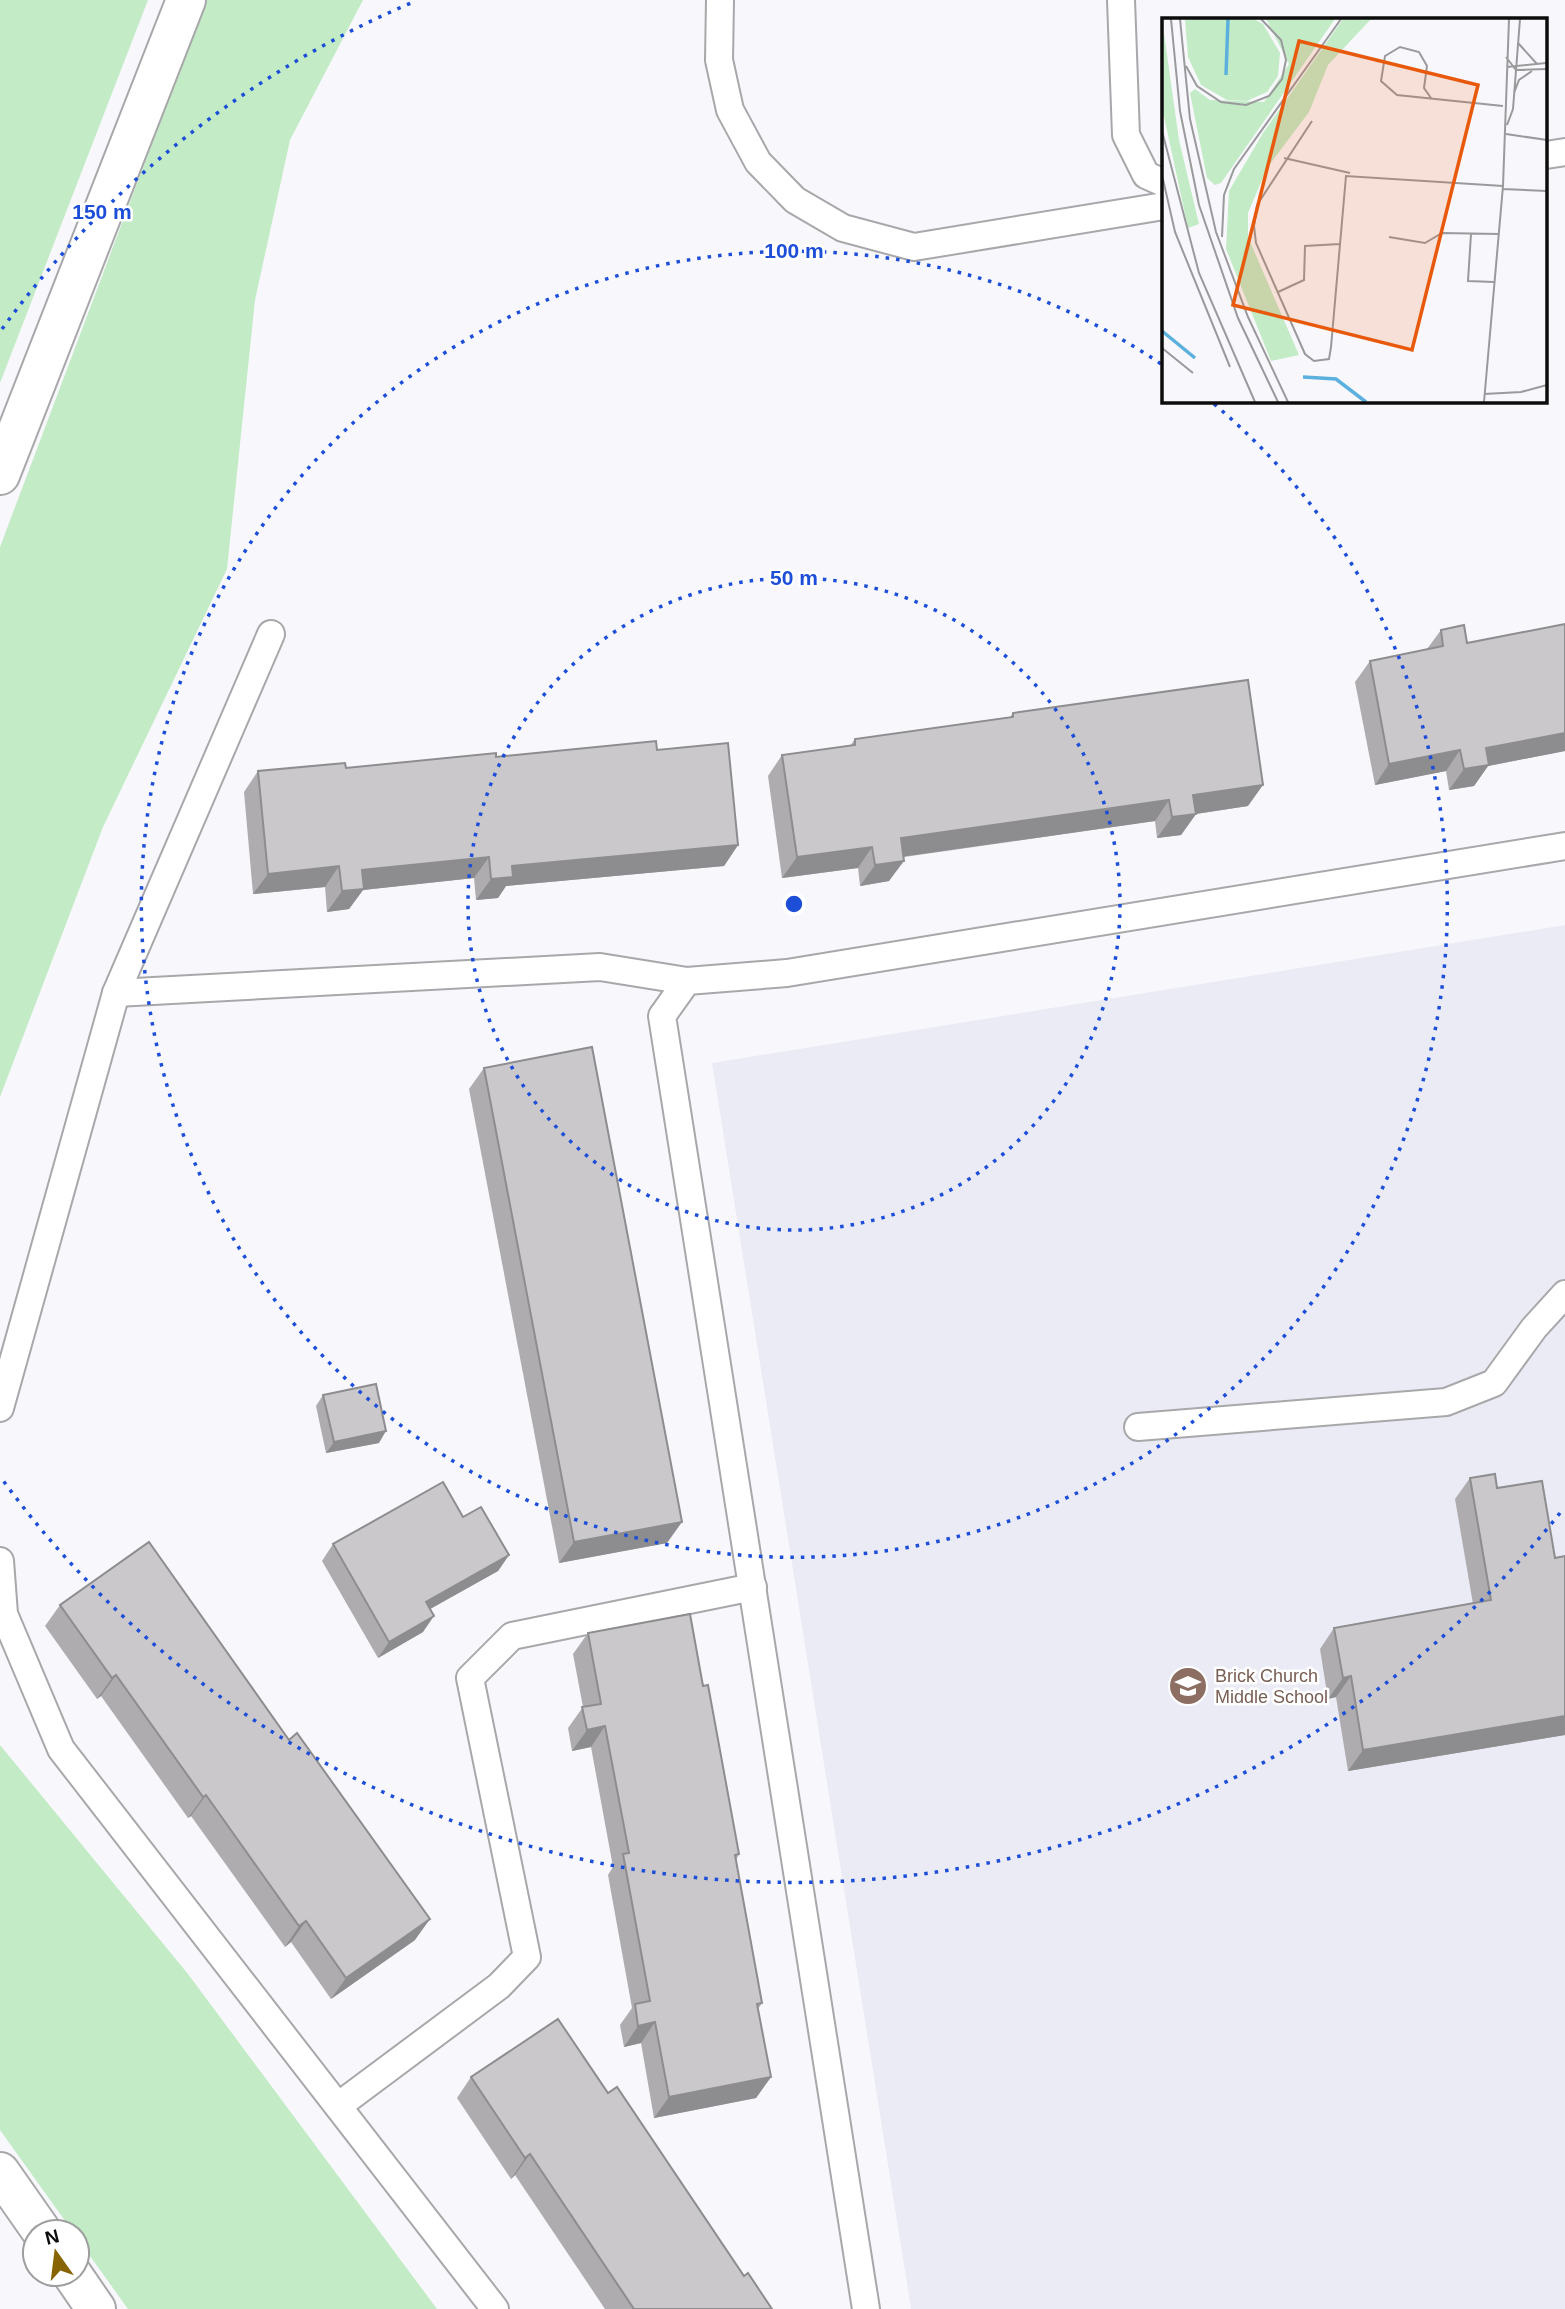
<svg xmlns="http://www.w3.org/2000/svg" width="1565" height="2309" viewBox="0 0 1565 2309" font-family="Arial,sans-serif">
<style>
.built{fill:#ebebf6}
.green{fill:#c2ebc6}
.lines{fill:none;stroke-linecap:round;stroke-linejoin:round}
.lane-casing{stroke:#a8a8ab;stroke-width:30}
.highway-casing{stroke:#a8a8ab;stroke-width:42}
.lane{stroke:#fff;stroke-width:26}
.highway{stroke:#fff;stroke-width:38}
.wall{fill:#aeacaf}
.shaded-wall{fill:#8d8c8e}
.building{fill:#cac8cb;stroke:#8d8c8e;stroke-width:2}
.ring{fill:none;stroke:#1d4ed8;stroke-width:3.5;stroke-dasharray:3.5 7}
.labels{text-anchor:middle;stroke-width:5;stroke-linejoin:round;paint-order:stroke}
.education-label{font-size:18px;fill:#785e54;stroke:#fff;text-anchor:start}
.inset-river{fill:none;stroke:#5cb0de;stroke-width:3.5}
.inset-road{fill:none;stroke:#9a9a9c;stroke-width:2}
.view{fill:#e8590c;fill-opacity:0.15;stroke:#e8590c;stroke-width:3.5}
.inset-edge{fill:none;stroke:#0c0c0d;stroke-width:3.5}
.centre{fill:#1d4ed8;stroke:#fff;stroke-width:3.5}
.ring-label{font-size:21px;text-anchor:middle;font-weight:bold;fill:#1d4ed8;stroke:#fff;stroke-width:5;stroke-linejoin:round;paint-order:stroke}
</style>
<rect width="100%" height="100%" fill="#f8f8fc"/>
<path class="built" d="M1565 925V2309H911L712 1063Z"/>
<g class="green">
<path d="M0 0H148L0 383Z"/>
<path d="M206 0H363L290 140 255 300 227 569 103 827 0 1097V547Z"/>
<path d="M0 1745 188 1974 437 2309H128L77 2238V2232H73L0 2130Z"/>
</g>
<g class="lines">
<defs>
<g id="lane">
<path d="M720 0 719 60 730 110 758 162 795 200 843 228 914 247 1164 206"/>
<path d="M1121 0 1126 135 1146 175 1164 183"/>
<path d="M1546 155 1565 152"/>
<path d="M116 993 600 967 687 981"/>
<path d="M0 1408 116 993 271 634"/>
<path d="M1138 1427 1446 1402 1494 1383 1534 1328 1565 1294"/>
<path d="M0 1561 4 1614 61 1749 495 2309"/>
<path d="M338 2106 499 1986 527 1957 470 1678 512 1636 753 1587"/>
<path d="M866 2309 662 1016 687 981 787 973 1565 846"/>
</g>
<g id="highway">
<path d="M0 475 186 0"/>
<path d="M0 2172 42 2232"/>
<path d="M72 2274 96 2309"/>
</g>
</defs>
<use href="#lane" class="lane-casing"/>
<use href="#highway" class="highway-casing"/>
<use href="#lane" class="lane"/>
<use href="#highway" class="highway"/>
</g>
<g class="wall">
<path d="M1565 624V751L1488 766 1474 786 1449 790 1446 771 1375 785 1355 682 1370 661 1427 649 1441 630 1467 643Z"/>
<path d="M1013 713 1248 806 1196 814 1181 835 1157 838 1155 821 904 857 889 881 860 886 858 868 782 878 768 776 782 755 850 746 855 739 1010 717Z"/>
<path d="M657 750 738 845 724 866 506 886 498 898 476 900 474 878 363 890 349 909 327 912 325 887 253 894 244 792 258 771 346 768 496 757Z"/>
<path d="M484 1068 667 1543 559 1563 469 1089Z"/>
<path d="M323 1395 379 1443 326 1453 316 1406Z"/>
<path d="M1470 1478 1497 1488 1555 1558 1565 1556V1735L1348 1771 1336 1697 1328 1699 1320 1649 1334 1628 1473 1604 1455 1499Z"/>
<path d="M463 1517 509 1555 498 1571 430 1609 423 1632 378 1658 322 1561 333 1544Z"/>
<path d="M60 1605 415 1940 331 1999 291 1942 285 1947 191 1816 188 1818 101 1696 97 1699 45 1626Z"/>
<path d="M588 1633 703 1686 739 1854 736 1860 762 2003 758 2009 771 2077 756 2098 654 2118 641 2043 624 2047 620 2025 632 2008 608 1875 613 1867 591 1747 572 1751 568 1728 583 1707 573 1654Z"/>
<path d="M471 2077 608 2093 744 2276 772 2309H605L515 2175 511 2179 457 2098Z"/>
</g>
<g class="shaded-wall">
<path d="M1565 733V751L1488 766 1474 786 1449 790 1464 769 1486 748Z"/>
<path d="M1460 750 1446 771 1375 785 1389 764Z"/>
<path d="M1263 785 1248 806 1182 816 1196 814 1181 835 1157 838 1172 817 1193 795Z"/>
<path d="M1169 800 1155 821 886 859 901 838Z"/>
<path d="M738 845 724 866 506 886 498 898 476 900 491 879 512 866Z"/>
<path d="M872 847 858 868 782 878 797 857Z"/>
<path d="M489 857 474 878 363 890 349 909 327 912 342 891 362 870Z"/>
<path d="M904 861 889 881 860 886 875 865Z"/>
<path d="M339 866 325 887 253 894 268 874Z"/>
<path d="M386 1431 379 1443 326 1453 334 1442Z"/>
<path d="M682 1522 667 1543 559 1563 574 1542Z"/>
<path d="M509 1555 498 1571 414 1618 426 1602Z"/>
<path d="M434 1616 423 1632 378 1658 389 1642Z"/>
<path d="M116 1675 101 1696 97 1699 112 1678Z"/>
<path d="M1351 1676 1336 1697 1328 1699 1343 1678Z"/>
<path d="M1565 1716V1735L1348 1771 1363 1750Z"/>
<path d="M605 1726 591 1747 572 1751 587 1730Z"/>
<path d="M206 1795 191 1816 188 1818 203 1797Z"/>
<path d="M430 1919 415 1940 331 1999 346 1978Z"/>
<path d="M306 1921 291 1942 285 1947 299 1926Z"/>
<path d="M655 2022 641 2043 624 2047 638 2026Z"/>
<path d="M771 2077 756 2098 654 2118 669 2097Z"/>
<path d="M530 2154 515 2175 511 2179 525 2158Z"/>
</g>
<g class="building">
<path d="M1565 624V733L1486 748 1489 765 1464 769 1460 750 1389 764 1370 661 1443 646 1441 630 1464 625 1467 643Z"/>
<path d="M1248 680 1263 785 1193 795 1196 814 1172 817 1169 800 901 838 904 861 875 865 872 847 797 857 782 755 855 745V739L1013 717V713Z"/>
<path d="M656 741 657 750 728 743 738 845 512 866 513 877 491 879 489 857 362 870 364 889 342 891 339 866 268 874 258 771 345 763 346 768 496 753V757Z"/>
<path d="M592 1047 682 1522 574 1542 484 1068Z"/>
<path d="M376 1384 386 1431 334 1442 323 1395Z"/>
<path d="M1495 1474 1497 1488 1542 1481 1555 1558 1565 1556V1716L1363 1750 1351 1676 1343 1678 1334 1628 1491 1600 1470 1478Z"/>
<path d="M443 1482 463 1517 481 1507 509 1555 426 1602 434 1616 389 1642 333 1544Z"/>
<path d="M149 1542 289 1740 297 1733 430 1919 346 1978 306 1921 299 1926 206 1795 203 1797 116 1675 112 1678 60 1605Z"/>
<path d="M690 1614 703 1686 708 1685 739 1854 735 1855 762 2003 757 2004 771 2077 669 2097 655 2022 638 2026 635 2004 650 2001 623 1854 629 1853 605 1726 587 1730 582 1707 601 1704 588 1633Z"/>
<path d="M558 2019 608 2093 617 2087 744 2276 748 2273 772 2309H634L530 2154 525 2158 471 2077Z"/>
</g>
<g class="ring">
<circle cx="794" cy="904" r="326"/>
<path d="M1214 404A653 653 0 1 1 1164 366"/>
<path d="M1560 1513A979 979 0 0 1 2 1479M2 329A979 979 0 0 1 411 3"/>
</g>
<defs>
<symbol id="school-disc" viewBox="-11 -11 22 22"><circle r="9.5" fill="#8d6e63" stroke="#fff"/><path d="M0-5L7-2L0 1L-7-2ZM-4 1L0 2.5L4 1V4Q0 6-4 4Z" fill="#fff"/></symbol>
</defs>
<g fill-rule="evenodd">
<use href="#school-disc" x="1166" y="1664" width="44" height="44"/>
</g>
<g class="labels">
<g class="education-label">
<text x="1215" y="1682">Brick Church<tspan x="1215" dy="21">Middle School</tspan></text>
</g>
</g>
<g transform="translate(1162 18)">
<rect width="385" height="385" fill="#f8f8fc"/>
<path d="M0 1 17 122 37 206 26 210 0 89ZM23 1H92L101 6 118 35 116 58 105 74 85 83 65 82 39 67 26 39ZM104 1H173L59 165 53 167 45 160 28 75 33 71 48 82 102 84 127 46ZM181 1H209L166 47 147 94 105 150 86 195V219L137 337 109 343 64 231 67 173 101 115Z" fill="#c2ebc6"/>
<path class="inset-river" d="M64 57 66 1M0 313 33 340M141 359 174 361 204 384"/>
<path class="inset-road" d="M9 1 18 93 37 187 76 300 116 384M18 1 28 101 54 214 86 299 126 384M356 25 375 46M344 39 354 52 385 51M24 48 35 68 59 84 84 87 107 78 120 61 124 42 119 22 99 1M345 49 384 45M352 75 357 62 370 53M269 80 262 70 265 48 257 34 238 29 223 38 219 63 235 77 341 88M150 103 95 187 92 208 94 225 143 336 152 343 167 341 169 329 184 158 341 168M345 107 351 91 358 1M0 113 37 255 93 384M344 116 385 122M122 140 188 155M0 157 13 214 68 349M341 171 385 173M309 216 306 263 332 264M60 219 62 177 72 151 179 1M227 219 263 225 280 215 337 216M116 274 142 262 143 228 178 226M0 330 31 355M322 376 359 374 385 367M322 384 341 168 347 1"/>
<path class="view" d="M137 23 316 67 250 332 71 287Z"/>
<rect width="385" height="385" class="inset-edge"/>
</g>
<circle cx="794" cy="904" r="10" class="centre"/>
<g class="ring-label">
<text x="102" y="219">150 m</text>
<text x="794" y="258">100 m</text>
<text x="794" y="585">50 m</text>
</g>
<g transform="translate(56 2253) rotate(346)"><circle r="33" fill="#ffffff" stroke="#9e9e9e" stroke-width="2"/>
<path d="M0-5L12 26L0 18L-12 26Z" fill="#886401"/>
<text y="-10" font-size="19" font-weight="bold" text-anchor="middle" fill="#0c0c0d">N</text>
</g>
</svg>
